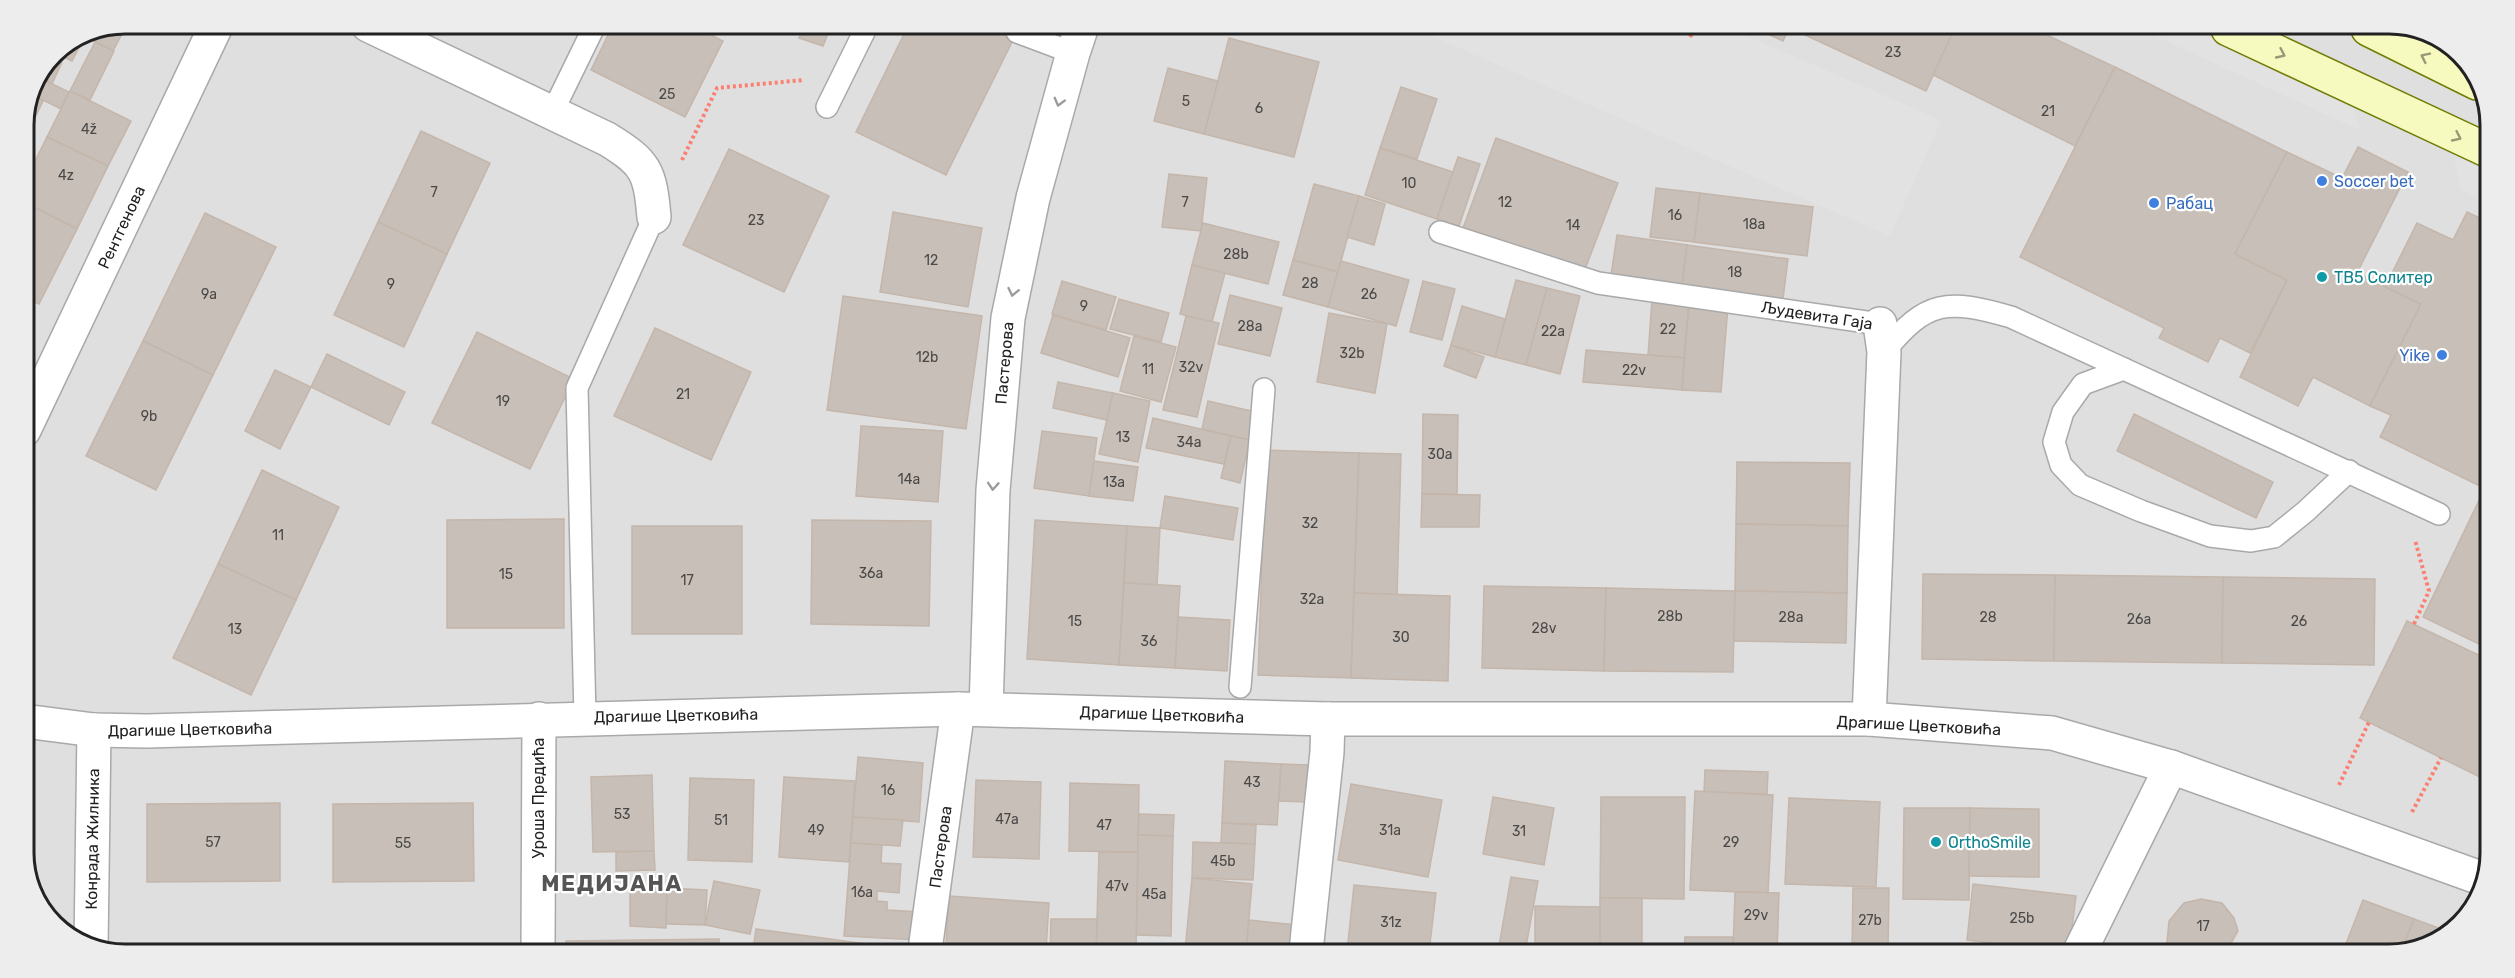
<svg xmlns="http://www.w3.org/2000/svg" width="2515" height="978" viewBox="0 0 2515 978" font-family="Rubik,sans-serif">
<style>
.residential{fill:#e0dfdf}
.parking{fill:#e2e2e2}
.building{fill:#c7bfb8;stroke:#c4b6ab;stroke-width:1.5}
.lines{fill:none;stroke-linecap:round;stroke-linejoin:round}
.lane-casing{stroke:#a9a9a9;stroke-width:24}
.street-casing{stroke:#a9a9a9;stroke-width:36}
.secondary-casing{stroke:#707d05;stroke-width:36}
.path{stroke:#fa8072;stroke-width:4;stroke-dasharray:3 3;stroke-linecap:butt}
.lane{stroke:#fff;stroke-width:21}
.street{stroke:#fff;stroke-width:33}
.secondary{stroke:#f7fabf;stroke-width:33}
.oneway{stroke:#979978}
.oneway2{stroke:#9c9c9c}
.shop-dot{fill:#3f7fe0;stroke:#fff;stroke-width:2}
.culture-dot{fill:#0f9aa8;stroke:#fff;stroke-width:2}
.labels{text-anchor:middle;stroke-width:4.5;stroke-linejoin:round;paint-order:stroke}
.number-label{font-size:14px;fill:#4b4948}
.shop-label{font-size:16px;fill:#366cbe;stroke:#fff;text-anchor:start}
.street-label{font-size:16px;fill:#222;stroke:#fff}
.culture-label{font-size:16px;fill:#0d838f;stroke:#fff;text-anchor:start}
.district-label{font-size:22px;font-weight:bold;letter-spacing:1.5px;fill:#555;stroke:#fff}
.rim{fill:none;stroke:#222;stroke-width:3}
</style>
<rect width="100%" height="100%" fill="#f2efe9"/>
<path class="residential" d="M125 24 2423 29 2470 64 2491 118 2486 886 2446 937 2390 954 92 949 45 915 24 860V119L54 53 87 32Z"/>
<g class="parking">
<path d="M1411 27 1728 28 1941 120 1890 236Z"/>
<path d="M2140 29H2198L2351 101 2360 130Z"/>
<path d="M2453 153 2490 172V204L2461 190Z"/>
</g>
<g class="building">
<path d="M127 24 113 51 82 35 87 32Z"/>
<path d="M613 25H691L723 41 685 117 591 70Z"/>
<path d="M804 26H831L823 46 799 38Z"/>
<path d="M908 26H1020L946 175 856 132Z"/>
<path d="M1755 28H1789L1783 41Z"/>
<path d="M1790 28H1955L1926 91Z"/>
<path d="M1955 28 2034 29 2115 67 2075 146 1933 75Z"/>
<path d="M82 35 85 36 72 61 55 53Z"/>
<path d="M1229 38 1319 62 1294 157 1204 134Z"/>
<path d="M95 42 114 51 90 100 70 91Z"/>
<path d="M52 57 62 62 52 84 42 79Z"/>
<path d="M2115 67 2287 152 2235 254 2287 280 2250 353 2220 338 2208 362 2159 338 2164 328 2020 257Z"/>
<path d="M1168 68 1218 81 1204 134 1154 121Z"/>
<path d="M42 79 69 92 61 109 35 96Z"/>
<path d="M1401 87 1437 99 1417 159 1380 148Z"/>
<path d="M70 91 131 121 108 166 47 137Z"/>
<path d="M35 96 43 101 33 122 25 118Z"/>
<path d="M25 118 33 122 24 139V119Z"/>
<path d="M421 131 490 163 447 254 378 222Z"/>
<path d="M47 137 108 166 77 229 24 202V183Z"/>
<path d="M1496 138 1618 183 1584 272 1463 228Z"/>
<path d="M2358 147 2408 172 2357 273 2421 304 2370 406 2313 377 2298 406 2240 377 2287 280 2235 254 2287 152 2342 178Z"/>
<path d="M1380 148 1453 172 1437 219 1365 195Z"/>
<path d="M729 149 829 196 784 292 683 245Z"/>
<path d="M1458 157 1480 164 1459 226 1437 219Z"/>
<path d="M1169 174 1207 178 1201 231 1162 227Z"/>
<path d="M1314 184 1359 196 1338 272 1293 260Z"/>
<path d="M1656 188 1700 193 1694 242 1650 237Z"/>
<path d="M1700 193 1813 207 1807 256 1694 242Z"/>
<path d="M1359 196 1385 204 1374 245 1347 237Z"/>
<path d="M24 202 77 229 39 304 24 297Z"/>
<path d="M893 212 982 228 968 307 880 292Z"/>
<path d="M2467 212 2490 223 2488 490 2380 437 2391 415 2370 406 2421 304 2385 287 2417 223 2453 240Z"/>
<path d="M205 213 276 247 213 375 143 341Z"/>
<path d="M378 222 447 254 404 347 334 315Z"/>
<path d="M1203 223 1279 242 1268 284 1192 265Z"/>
<path d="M1617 235 1687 245 1682 285 1611 275Z"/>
<path d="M1687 245 1788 259 1783 299 1682 285Z"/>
<path d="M1293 260 1338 272 1328 307 1283 295Z"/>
<path d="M1341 261 1409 280 1396 326 1328 307Z"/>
<path d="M1192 265 1225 273 1212 322 1180 314Z"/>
<path d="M1516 280 1547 288 1526 365 1495 357Z"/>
<path d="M1062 281 1116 297 1106 330 1052 314Z"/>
<path d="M1423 281 1455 289 1442 340 1410 332Z"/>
<path d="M1547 288 1580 296 1560 374 1526 365Z"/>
<path d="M1230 295 1282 308 1270 356 1218 344Z"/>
<path d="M843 296 982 316 966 429 827 410Z"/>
<path d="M1119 299 1169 313 1161 342 1110 329Z"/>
<path d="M1652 300 1689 303 1684 358 1648 355Z"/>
<path d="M1689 303 1728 306 1721 392 1682 390Z"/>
<path d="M1462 306 1505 319 1495 357 1451 345Z"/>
<path d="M1329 313 1387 324 1375 393 1317 382Z"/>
<path d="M1053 315 1130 338 1118 377 1041 353Z"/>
<path d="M1186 316 1219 323 1197 417 1163 410Z"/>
<path d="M655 328 751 372 711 460 614 416Z"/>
<path d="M477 332 574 379 530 469 432 423Z"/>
<path d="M1134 336 1176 347 1161 402 1120 391Z"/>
<path d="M143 341 213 375 156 490 86 456Z"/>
<path d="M1451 345 1484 357 1476 378 1444 366Z"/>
<path d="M1586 350 1684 358 1682 390 1583 382Z"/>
<path d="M327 354 405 392 389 425 311 387Z"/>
<path d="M275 370 311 387 280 449 245 431Z"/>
<path d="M1058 382 1113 393 1107 420 1053 408Z"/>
<path d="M1113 393 1150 401 1138 462 1099 454Z"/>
<path d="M1208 401 1256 412 1250 440 1202 429Z"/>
<path d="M1423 414 1458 415 1457 494H1422Z"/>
<path d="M2134 414 2273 482 2256 518 2117 451Z"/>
<path d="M1153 418 1231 436 1224 464 1146 448Z"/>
<path d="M861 426 943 431 938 502 856 496Z"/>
<path d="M1042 431 1097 438 1089 496 1034 488Z"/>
<path d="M1231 436 1250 440 1240 483 1221 478Z"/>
<path d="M1266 450 1359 453 1351 678 1258 675Z"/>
<path d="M1359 453 1401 454 1397 595 1354 593Z"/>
<path d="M1094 461 1138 467 1133 501 1089 496Z"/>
<path d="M1737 462 1850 463 1848 526 1736 524Z"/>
<path d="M262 470 339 507 296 600 218 564Z"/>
<path d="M2485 488 2488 490 2487 627 2479 644 2423 617Z"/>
<path d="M1422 494 1480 495 1479 527H1421Z"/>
<path d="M1165 496 1238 508 1233 540 1160 528Z"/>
<path d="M564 519V628H447V520Z"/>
<path d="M812 520 931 521 929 626 811 624Z"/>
<path d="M1035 520 1127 526 1119 665 1027 659Z"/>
<path d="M1736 524 1848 526 1847 593 1735 591Z"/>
<rect x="632" y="526" width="110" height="108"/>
<path d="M1127 526 1160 528 1157 585 1124 583Z"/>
<path d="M218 564 296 600 251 695 173 658Z"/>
<path d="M1923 574 2055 575 2054 661 1922 659Z"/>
<path d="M2055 575 2223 577 2222 663 2054 661Z"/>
<path d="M2223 577 2375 579 2374 665 2222 663Z"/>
<path d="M1124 583 1180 586 1175 668 1119 665Z"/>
<path d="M1484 586 1606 588 1604 671 1482 668Z"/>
<path d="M1606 588 1735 591 1733 672 1604 671Z"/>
<path d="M1735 591 1847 593 1846 643 1734 641Z"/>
<path d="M1354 593 1450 596 1448 681 1351 678Z"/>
<path d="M1178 617 1230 620 1227 671 1175 668Z"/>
<path d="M2407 621 2487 659 2486 780 2360 718Z"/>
<path d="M858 757 923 763 919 822 853 817Z"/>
<path d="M1225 761 1281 764 1277 825 1222 823Z"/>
<path d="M1281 764 1309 765 1307 802 1279 801Z"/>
<path d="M1705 770 1768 772 1767 794 1704 792Z"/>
<path d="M652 775 654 851 593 852 591 777Z"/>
<path d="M784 777 855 781 849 862 779 857Z"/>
<path d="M690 778 754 780 752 862 688 860Z"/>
<path d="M976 780 1041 782 1039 859 973 857Z"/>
<path d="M1070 783 1139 785 1138 852 1069 851Z"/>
<path d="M1351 784 1442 800 1428 877 1338 860Z"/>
<path d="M1695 791 1773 795 1768 893 1690 890Z"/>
<path d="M1493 797 1554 808 1544 865 1483 854Z"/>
<path d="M1601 797H1685L1684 899 1600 898Z"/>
<path d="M1789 798 1880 802 1876 887 1785 884Z"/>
<path d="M280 803V881L147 882V804Z"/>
<path d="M473 803 474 881 333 882V804Z"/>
<path d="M1904 808H1970L1969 900 1903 899Z"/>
<path d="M1970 808 2039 809V877L1969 876Z"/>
<path d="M1139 814 1174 815 1173 836 1138 835Z"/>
<path d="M853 817 903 820 900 846 851 843Z"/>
<path d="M1222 823 1256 825 1255 844 1221 842Z"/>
<path d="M1138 835 1173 836 1171 936 1136 935Z"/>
<path d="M1193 842 1255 844 1253 880 1192 878Z"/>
<path d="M851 843 882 845 881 863 901 864 899 893 877 891V901L887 902V910L922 912 920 940 844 936Z"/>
<path d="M654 851 655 870 616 871V852Z"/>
<path d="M1099 852H1138L1136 951H1096Z"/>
<path d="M1511 877 1538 881 1525 952H1498Z"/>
<path d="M1192 878 1252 884 1246 951H1185Z"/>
<path d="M714 881 760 890 750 934 705 925Z"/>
<path d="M1973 884 2076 896 2069 952 1967 940Z"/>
<path d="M1354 885 1436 893 1429 952H1347Z"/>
<path d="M630 888H667L666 928 630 926Z"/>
<path d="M667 888 707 890 705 925 666 924Z"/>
<path d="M1853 888H1889L1888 953H1852Z"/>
<path d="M1735 892 1779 893 1777 953 1733 952Z"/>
<path d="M949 896 1049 903 1046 950 946 943Z"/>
<rect x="1600" y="898" width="42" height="54"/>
<path d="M2201 899 2222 903 2234 918 2238 931 2227 950 2236 954 2166 953 2169 921 2184 903Z"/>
<path d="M2363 900 2414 919 2402 950 2390 954H2342Z"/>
<path d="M1535 906 1600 907V952H1535Z"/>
<path d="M1051 919H1097L1096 951H1050Z"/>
<path d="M2414 919 2450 932 2446 937 2402 950Z"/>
<path d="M1249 920 1297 925 1295 951H1246Z"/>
<path d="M756 929 873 945 872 950H753Z"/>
<path d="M1685 937H1733V952H1684Z"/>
<path d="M719 939V950H566V941Z"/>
</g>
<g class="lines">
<defs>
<g id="lane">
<path d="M1017 32 1073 53"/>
<path d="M827 107 867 26"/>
<path d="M552 113 595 25"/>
<path d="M1440 232 1598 283 1880 324"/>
<path d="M1884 352C1927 299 1947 299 2011 317L2439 514"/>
<path d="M2124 369 2083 384 2063 412 2054 442 2061 465 2080 485 2141 511 2210 536 2251 541 2274 537 2305 512 2349 471"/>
<path d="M1240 687 1264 389"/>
<path d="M585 717 577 388 654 217"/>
</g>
<g id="street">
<path d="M368 25 607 139C646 163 650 171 654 217"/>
<path d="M24 430 217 24"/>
<path d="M986 709 993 490 1008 318 1033 198 1073 53 1082 26"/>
<path d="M1869 719 1884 352 1880 324"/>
<path d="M24 721 94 730 147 731 958 709 1328 719"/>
<path d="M91 947 94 730"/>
<path d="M538 950 539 719"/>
<path d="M925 950 958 709"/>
<path d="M1306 951 1327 752 1328 719H1869L2052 733 2171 767 2486 880"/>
<path d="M2079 953 2171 767"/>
</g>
<g id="secondary">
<path d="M2228 29 2491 152"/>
<path d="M2368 29 2477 83"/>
</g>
</defs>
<use href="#lane" class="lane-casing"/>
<use href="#street" class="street-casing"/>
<use href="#secondary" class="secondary-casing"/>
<g class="path">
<path d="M1690 37 1695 28"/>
<path d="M682 160 717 88 804 80"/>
<path d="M2414 624 2429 591 2415 540"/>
<path d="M2339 785 2369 722"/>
<path d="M2412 812 2441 758"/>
</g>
<use href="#lane" class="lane"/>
<use href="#street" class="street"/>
<use href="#secondary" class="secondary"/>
</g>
<defs><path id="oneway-chevron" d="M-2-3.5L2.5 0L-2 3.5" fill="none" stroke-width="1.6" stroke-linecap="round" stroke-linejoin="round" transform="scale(1.5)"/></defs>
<g class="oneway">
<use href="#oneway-chevron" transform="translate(2281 54) rotate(25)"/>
<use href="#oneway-chevron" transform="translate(2425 57) rotate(-154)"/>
<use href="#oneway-chevron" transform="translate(2457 137) rotate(25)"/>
</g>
<g class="oneway2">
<use href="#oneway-chevron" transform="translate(1059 102) rotate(105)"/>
<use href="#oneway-chevron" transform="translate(1013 292) rotate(102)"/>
<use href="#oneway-chevron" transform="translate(993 486) rotate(94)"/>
</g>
<g class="shop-dot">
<circle cx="2322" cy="181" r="6"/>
<circle cx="2154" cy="203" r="6"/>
<circle cx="2442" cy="355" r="6"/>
</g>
<g class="culture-dot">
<circle cx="2322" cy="277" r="6"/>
<circle cx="1936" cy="842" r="6"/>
</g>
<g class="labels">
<g class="number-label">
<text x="1893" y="57">23</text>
<text x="667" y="99">25</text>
<text x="1186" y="106">5</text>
<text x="1259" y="113">6</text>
<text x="2048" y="116">21</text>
<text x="89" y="134">4ž</text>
<text x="66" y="180">4z</text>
<text x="1409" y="188">10</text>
<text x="434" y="197">7</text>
<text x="1185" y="207">7</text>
<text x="1505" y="207">12</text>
<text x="1675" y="220">16</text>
<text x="756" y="225">23</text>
<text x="1754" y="229">18a</text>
<text x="1573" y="230">14</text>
<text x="1236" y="259">28b</text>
<text x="931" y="265">12</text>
<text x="1735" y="277">18</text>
<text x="1310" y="288">28</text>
<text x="391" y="289">9</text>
<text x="209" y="299">9a</text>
<text x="1369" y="299">26</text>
<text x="1084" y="311">9</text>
<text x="1250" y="331">28a</text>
<text x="1668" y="334">22</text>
<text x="1553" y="336">22a</text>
<text x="1352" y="358">32b</text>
<text x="927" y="362">12b</text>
<text x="1191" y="372">32v</text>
<text x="1148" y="374">11</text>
<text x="1634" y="375">22v</text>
<text x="683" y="399">21</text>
<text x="503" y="406">19</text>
<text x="149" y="421">9b</text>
<text x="1123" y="442">13</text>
<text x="1189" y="447">34a</text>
<text x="1440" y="459">30a</text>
<text x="909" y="484">14a</text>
<text x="1114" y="487">13a</text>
<text x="1310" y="528">32</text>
<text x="278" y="540">11</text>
<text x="871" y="578">36a</text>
<text x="506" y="579">15</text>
<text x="687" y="585">17</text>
<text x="1312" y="604">32a</text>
<text x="1670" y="621">28b</text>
<text x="1791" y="622">28a</text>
<text x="1988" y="622">28</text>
<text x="2139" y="624">26a</text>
<text x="1075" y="626">15</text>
<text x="2299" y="626">26</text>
<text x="1544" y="633">28v</text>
<text x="235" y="634">13</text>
<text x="1401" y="642">30</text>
<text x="1149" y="646">36</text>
<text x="1252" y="787">43</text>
<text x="888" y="795">16</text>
<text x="622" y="819">53</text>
<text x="1007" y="824">47a</text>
<text x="721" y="825">51</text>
<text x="1104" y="830">47</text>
<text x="816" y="835">49</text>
<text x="1390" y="835">31a</text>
<text x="1519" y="836">31</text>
<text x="213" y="847">57</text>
<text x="1731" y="847">29</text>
<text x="403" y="848">55</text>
<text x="1223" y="866">45b</text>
<text x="1117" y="891">47v</text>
<text x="862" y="897">16a</text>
<text x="1154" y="899">45a</text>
<text x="1756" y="920">29v</text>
<text x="2022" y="923">25b</text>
<text x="1870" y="925">27b</text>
<text x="1391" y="927">31z</text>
<text x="2203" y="931">17</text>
</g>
<g class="shop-label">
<text x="2334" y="187">Soccer bet</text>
<text x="2166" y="209">Рабац</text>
<text x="2430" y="361" text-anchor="end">Yike</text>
</g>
<g class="street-label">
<text transform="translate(121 227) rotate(-65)" y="6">Рентгенова</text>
<text transform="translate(1817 315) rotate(9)" y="6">Људевита Гаја</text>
<text transform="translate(1004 363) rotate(-85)" y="6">Пастерова</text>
<text transform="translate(1162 714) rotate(2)" y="6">Драгише Цветковића</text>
<text transform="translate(676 715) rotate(-1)" y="6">Драгише Цветковића</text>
<text transform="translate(1919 725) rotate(3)" y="6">Драгише Цветковића</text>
<text transform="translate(190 729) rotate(-1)" y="6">Драгише Цветковића</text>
<text transform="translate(538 798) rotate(-90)" y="6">Уроша Предића</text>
<text transform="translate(92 839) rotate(-89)" y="6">Конрада Жилника</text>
<text transform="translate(940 847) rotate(-82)" y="6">Пастерова</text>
</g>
<g class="culture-label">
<text x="2334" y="283">ТВ5 Солитер</text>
<text x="1948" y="848">OrthoSmile</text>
</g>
<g class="district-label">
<text x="612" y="891">МЕДИЈАНА</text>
</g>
</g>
<path d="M0 0H2515V978H0ZM125 34H2389A91 91 0 0 1 2480 125V853A91 91 0 0 1 2389 944H125A91 91 0 0 1 34 853V125A91 91 0 0 1 125 34Z" fill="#ededed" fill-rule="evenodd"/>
<path class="rim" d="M125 34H2389A91 91 0 0 1 2480 125V853A91 91 0 0 1 2389 944H125A91 91 0 0 1 34 853V125A91 91 0 0 1 125 34Z"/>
</svg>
